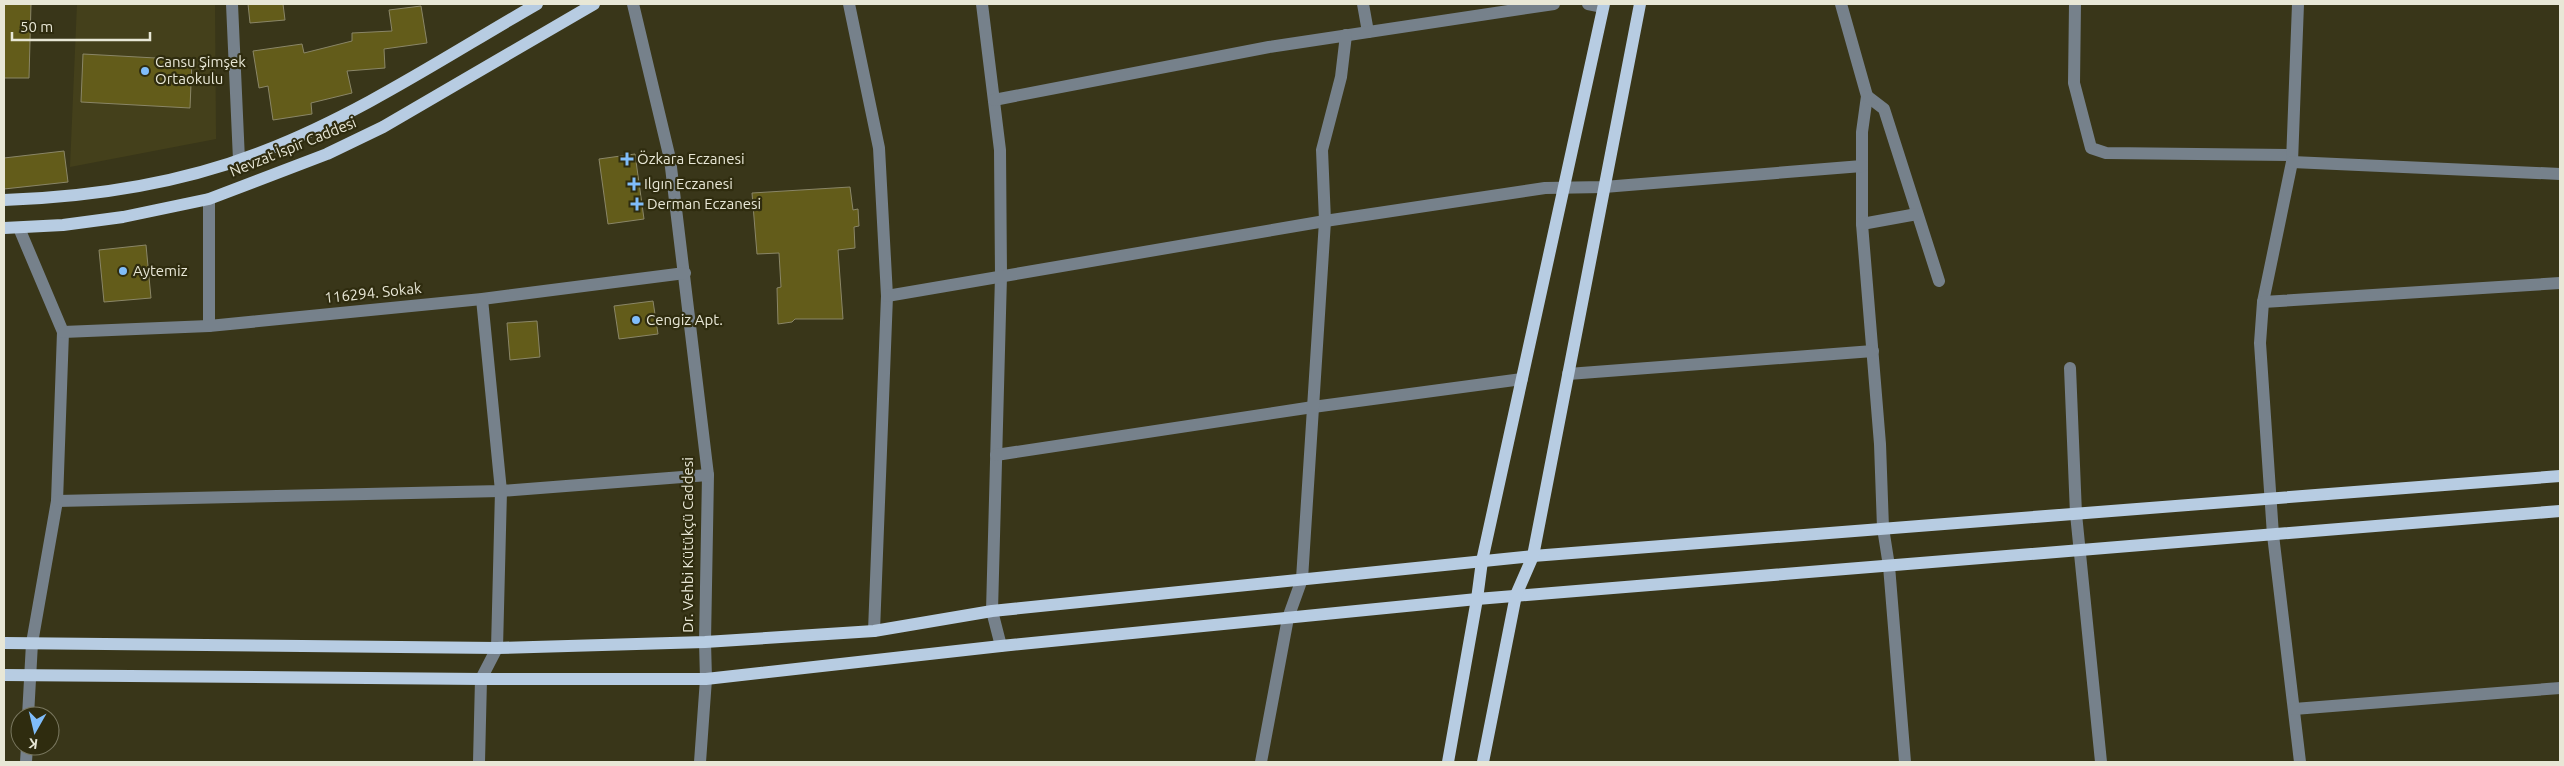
<svg xmlns="http://www.w3.org/2000/svg" width="2564" height="766" viewBox="0 0 2564 766" font-family="Ubuntu,sans-serif">
<style>
.built{fill:#44401b}
.building{fill:#635c1a;stroke:#8a8667}
.lines{fill:none;stroke-linecap:round;stroke-linejoin:round}
.minor{stroke:#76818b;stroke-width:12}
.major{stroke:#b7cce2;stroke-width:12}
.poi-dot{fill:#80bdfa;stroke:#2f2c0f;stroke-width:2}
.labels{text-anchor:middle;stroke-width:4.5;stroke-linejoin:round;paint-order:stroke}
.poi-label{font-size:15px;fill:#e8e7d6;stroke:#2f2c0f;text-anchor:start}
.street-label{font-size:15px;fill:#e8e7d6;stroke:#2f2c0f}
</style>
<rect width="100%" height="100%" fill="#393619"/>
<path class="built" d="M77 4H215L216 139 70 167Z"/>
<g class="building">
<path d="M4 4H31L29 78H4Z"/>
<path d="M248 4H283L285 20 250 23Z"/>
<path d="M421 6 427 43 384 49 385 68 347 71 352 93 311 103 312 114 273 120 268 86 259 88 253 51 302 44 304 53 352 41V33L392 31 389 10Z"/>
<path d="M83 54 192 60 190 108 81 102Z"/>
<path d="M64 151 68 182 4 189V158Z"/>
<path d="M635 154 644 219 608 224 599 159Z"/>
<path d="M850 187 853 210 858 209 859 226 854 227 855 248 838 250 843 319H795L792 322 778 324 777 288 781 287 779 253 757 254 752 193Z"/>
<path d="M146 245 151 298 104 302 99 250Z"/>
<path d="M653 301 658 334 619 339 614 306Z"/>
<path d="M537 321 540 357 510 360 507 323Z"/>
</g>
<g class="lines">
<g class="minor">
<path d="M232 4 239 160"/>
<path d="M633 4 670 159 708 475 705 642 706 679 700 762"/>
<path d="M849 4 879 148 887 296 874 631"/>
<path d="M982 4 1000 150 1001 276 992 611 1001 646"/>
<path d="M1363 4 1368 32"/>
<path d="M1588 4 1603 7"/>
<path d="M1841 4 1867 96 1862 132V224L1880 444 1883 528 1889 566 1905 762"/>
<path d="M2075 4 2074 83 2091 148 2106 153 2292 155"/>
<path d="M2298 4 2292 162 2263 302 2260 343 2273 535 2300 762"/>
<path d="M1867 96 1884 109 1939 281"/>
<path d="M994 100 1269 47 1554 4"/>
<path d="M2292 162 2560 174"/>
<path d="M1862 224 1917 214"/>
<path d="M19 228 63 332 57 501 32 643 28 716"/>
<path d="M887 296 1325 221 1545 188 1604 187 1862 166"/>
<path d="M2263 302 2560 283"/>
<path d="M209 326V199"/>
<path d="M63 332 209 326 482 299 685 273"/>
<path d="M2070 368 2076 514 2101 762"/>
<path d="M1568 374 1873 351"/>
<path d="M996 455 1313 407 1522 379"/>
<path d="M57 501 501 491 708 475"/>
<path d="M2294 709 2560 688"/>
<path d="M26 762 27 746"/>
<path d="M479 762 481 679 497 648 501 491 482 299"/>
<path d="M1261 762 1288 618 1302 579 1325 221 1322 150 1341 77 1346 35"/>
</g>
<g class="major">
<path d="M4 200C91 197 183 183 264 151 360 114 448 55 537 4"/>
<path d="M4 228 63 225 123 217 209 199 327 154 383 127 594 4"/>
<path d="M4 643 497 648 705 642 874 631 992 611 1533 556 2560 476"/>
<path d="M4 675 481 679H706L1001 646 1477 599 2560 511"/>
<path d="M1448 762 1477 599 1482 561 1604 4"/>
<path d="M1483 762 1516 595 1533 556 1640 4"/>
</g>
</g>
<g class="poi-dot">
<circle cx="145" cy="71" r="5"/>
<path d="M624.5 151.5h5v5h5v5h-5v5h-5v-5h-5v-5h5z"/>
<path d="M631.5 176.5h5v5h5v5h-5v5h-5v-5h-5v-5h5z"/>
<path d="M634.5 196.5h5v5h5v5h-5v5h-5v-5h-5v-5h5z"/>
<circle cx="123" cy="271" r="5"/>
<circle cx="636" cy="320" r="5"/>
</g>
<g class="labels">
<g class="poi-label">
<text x="155" y="67">Cansu Şimşek<tspan x="155" dy="17">Ortaokulu</tspan></text>
<text x="637" y="164">Özkara Eczanesi</text>
<text x="644" y="189">Ilgın Eczanesi</text>
<text x="647" y="209">Derman Eczanesi</text>
<text x="133" y="276">Aytemiz</text>
<text x="646" y="325">Cengiz Apt.</text>
</g>
<g class="street-label">
<text transform="translate(293 147) rotate(-22)" y="5">Nevzat İspir Caddesi</text>
<text transform="translate(373 293) rotate(-6)" y="5">116294. Sokak</text>
<text transform="translate(688 545) rotate(-90)" y="5">Dr. Vehbi Kütükçü Caddesi</text>
</g>
</g>
<rect width="2564" height="766" fill="none" stroke="#e8e7d6" stroke-width="10"/>
<g transform="translate(35 731) rotate(188)"><circle r="24" fill="#2f2c0f" stroke="#79775f"/>
<path d="M0-4L9 19L0 12L-9 19Z" fill="#80bdfa"/>
<text y="-8" font-size="14" font-weight="bold" text-anchor="middle" fill="#e8e7d6">K</text>
</g>
<path d="M12 32v8h138v-8" fill="none" stroke="#e8e7d6" stroke-width="2.5"/>
<text x="20" y="32" font-size="15" fill="#e8e7d6" stroke="#2f2c0f" stroke-width="4" paint-order="stroke">50 m</text>
</svg>
